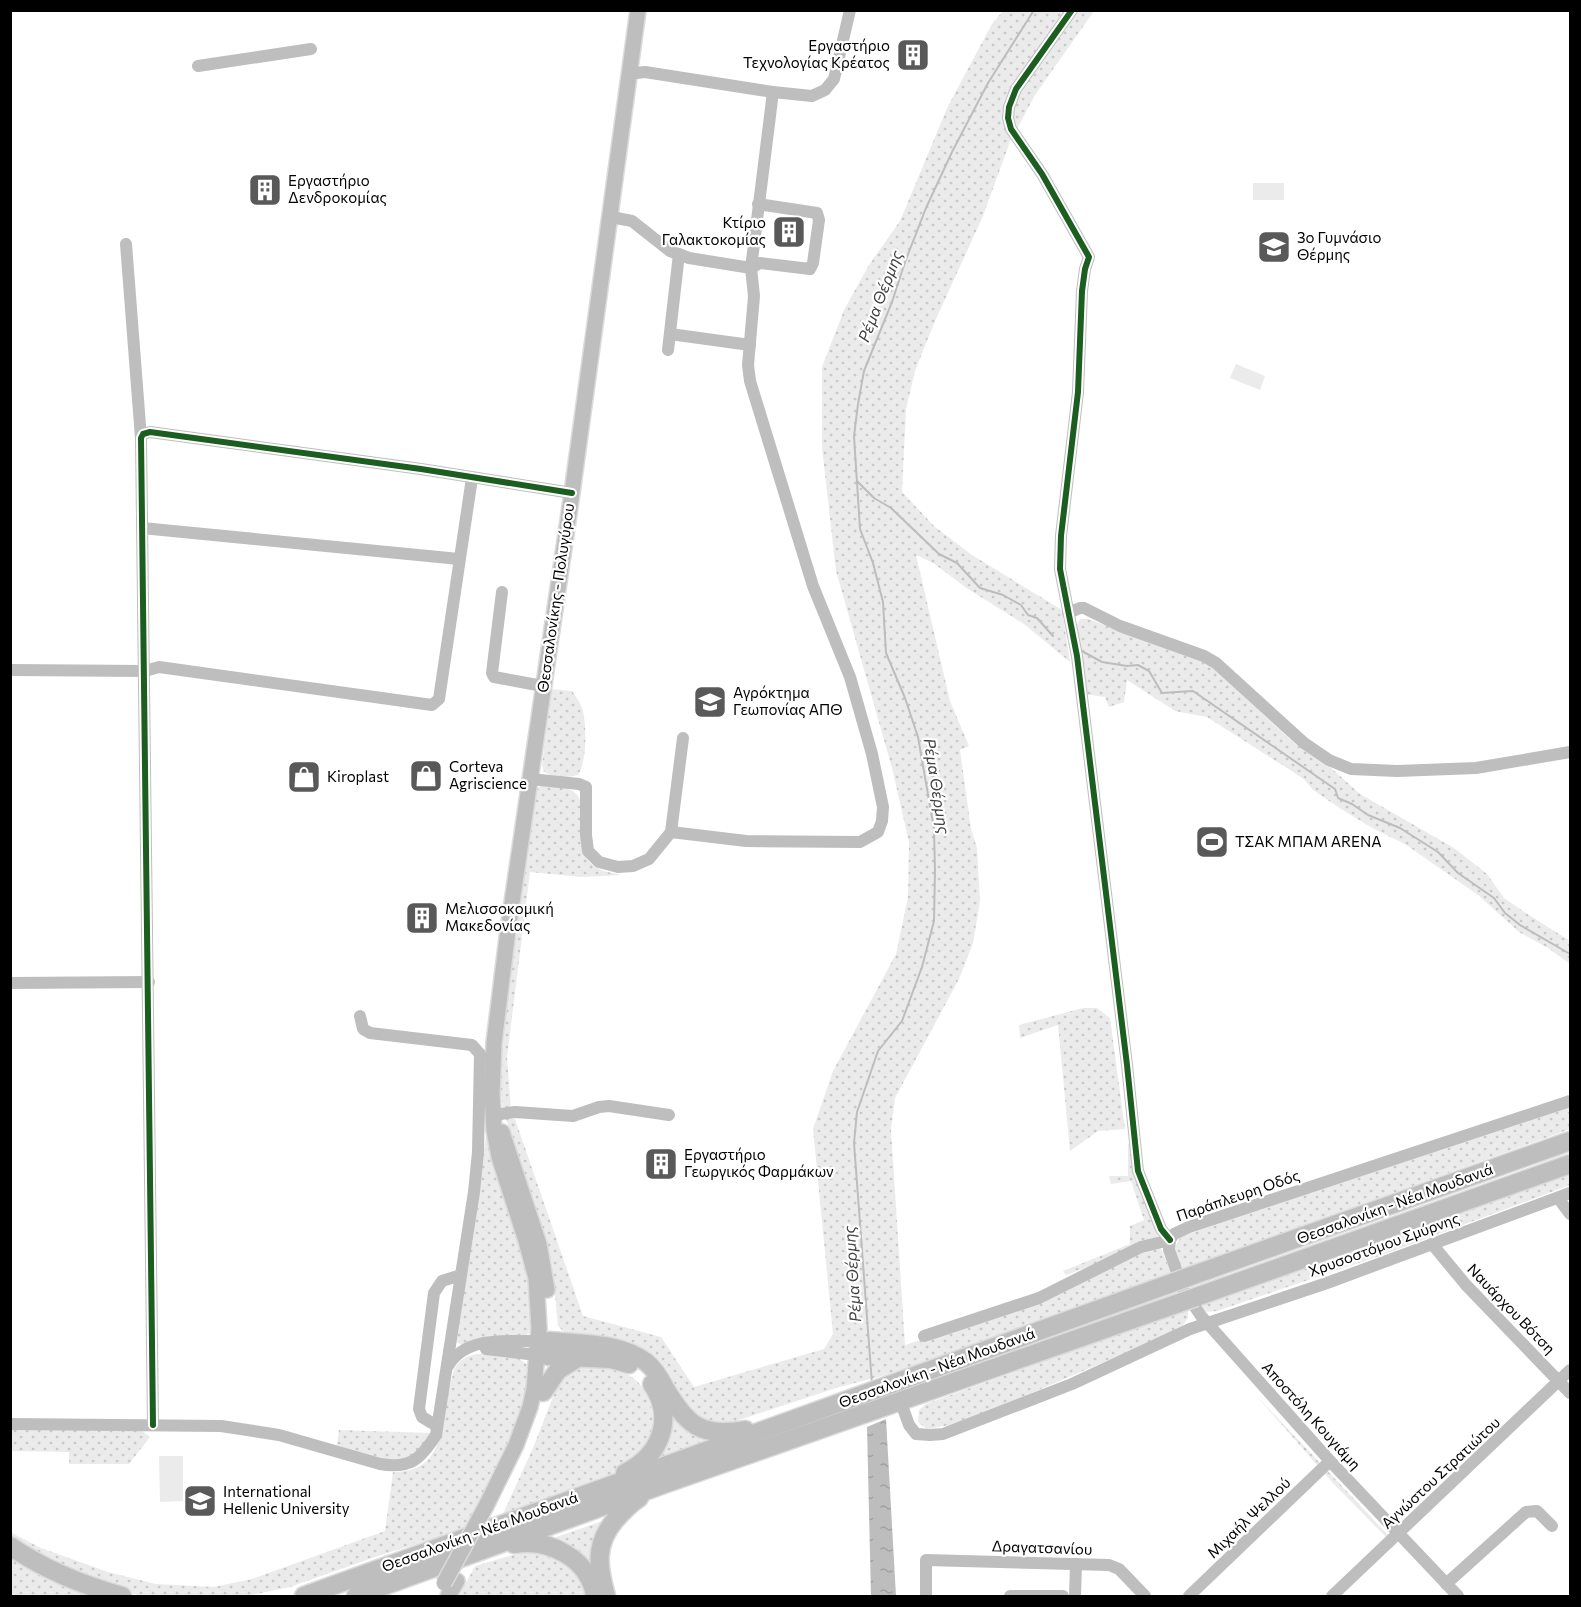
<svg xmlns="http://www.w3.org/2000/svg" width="1581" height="1607" viewBox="0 0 1581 1607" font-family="Commissioner,sans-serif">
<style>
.grass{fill:url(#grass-dots)}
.park{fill:#ebebeb}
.water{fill:url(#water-ripples)}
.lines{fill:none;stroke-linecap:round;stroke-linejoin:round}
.stream{stroke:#bdbdbd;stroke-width:2}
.major-casing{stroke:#dbdbdb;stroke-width:18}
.highway-casing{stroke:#dbdbdb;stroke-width:21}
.minor{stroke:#bebebe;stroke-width:12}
.major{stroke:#bebebe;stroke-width:15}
.highway{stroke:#bebebe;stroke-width:18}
.major-bridge-casing{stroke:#dbdbdb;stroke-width:18;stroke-linecap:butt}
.highway-bridge-casing{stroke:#dbdbdb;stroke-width:21;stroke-linecap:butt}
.major-bridge{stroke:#bebebe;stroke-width:15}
.highway-bridge{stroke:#bebebe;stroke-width:18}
.cycleway-casing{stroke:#fff;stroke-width:10}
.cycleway{stroke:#1b5e20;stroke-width:6}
.labels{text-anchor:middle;stroke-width:4.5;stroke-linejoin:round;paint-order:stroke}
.poi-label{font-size:15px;fill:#000;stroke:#fff;text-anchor:start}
.street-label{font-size:15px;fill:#000;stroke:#fff}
.water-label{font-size:16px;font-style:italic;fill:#424242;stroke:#fff}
</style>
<defs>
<pattern id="grass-dots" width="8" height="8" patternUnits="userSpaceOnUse" patternTransform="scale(1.5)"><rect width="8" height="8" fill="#ebebeb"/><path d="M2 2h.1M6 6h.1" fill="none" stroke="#c8c8c8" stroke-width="1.8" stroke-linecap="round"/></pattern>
<pattern id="water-ripples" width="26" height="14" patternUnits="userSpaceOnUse" patternTransform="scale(1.5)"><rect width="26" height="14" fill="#bdbdbd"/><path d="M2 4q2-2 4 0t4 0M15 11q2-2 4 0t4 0" fill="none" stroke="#a1a1a1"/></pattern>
</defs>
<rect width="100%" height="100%" fill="#fff"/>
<g class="grass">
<path d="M1003 11H1067L1015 83 1012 136 983 216 935 321 915 371 906 409 902 492 934 526 972 555 1062 610 1070 662 1024 624 968 589 933 563 916 555 950 701 969 746 960 750 971 829 977 848 980 901 973 943 959 979 895 1098 891 1130 905 1345 1036 1302 1152 1248 1159 1247 1162 1251 1172 1275 912 1368 836 1388 733 1422C673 1426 687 1383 654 1355 631 1336 596 1337 569 1334L563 1331 558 1326 553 1272 536 1208 506 1119H515L583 1316 661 1337 694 1387 824 1349 833 1334 813 1129 833 1071 896 954 908 897 909 842 892 768 836 571 822 448V367L844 310 869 265 900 221 948 106 992 24Z"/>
<path d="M1074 11H1094L1035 95 1016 131 1011 118 1013 104Z"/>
<path d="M1080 619H1088L1207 662 1295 744 1329 766 1360 794 1454 848 1487 874 1504 898 1523 911 1570 941V964L1548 948 1519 932 1478 895 1405 844 1374 829 1341 809 1313 790 1305 780 1287 768 1207 717 1175 711 1127 680 1124 702 1109 707 1105 697 1084 694 1072 634Z"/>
<path d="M551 689 572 691C576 697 580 702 582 708 587 723 587 762 578 775 565 778 555 778 544 772L542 765Z"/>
<path d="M541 786C551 787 565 786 574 792 593 806 567 853 599 869 605 872 614 873 622 875L581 877 530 872 507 1057 511 1110 503 1109 499 1082V1057L521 871 536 789Z"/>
<path d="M1083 1008H1097L1110 1018 1125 1129 1098 1131 1070 1151 1058 1025 1020 1038 1019 1025Z"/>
<path d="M1570 1103V1129L1180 1270C1177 1257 1171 1247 1181 1237L1267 1205Z"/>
<path d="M488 1121 529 1267 534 1327 525 1337 462 1345 457 1342Z"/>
<path d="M1128 1144 1131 1145 1159 1236 1099 1263 1066 1275 1063 1271 1130 1244V1226L1144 1220 1131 1181 1111 1184 1109 1176H1128Z"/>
<path d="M1570 1171V1185L1382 1255 1217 1311 1205 1312 1196 1305Z"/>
<path d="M1188 1309V1318L1183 1325 1160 1338 1020 1398 950 1425 927 1429 918 1422 919 1410 926 1404Z"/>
<path d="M486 1353C501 1355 519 1354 529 1367L524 1412 471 1527 375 1557 290 1587 247 1596H143L116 1591 11 1541 10 1532 41 1548 108 1572 156 1584 214 1587 252 1579 385 1531 393 1472C450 1473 439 1416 452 1378 453 1373 454 1368 457 1365 464 1355 476 1354 486 1353Z"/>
<path d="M599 1364C627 1372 643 1377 651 1408 658 1432 642 1457 622 1470 607 1480 589 1486 572 1492 548 1500 525 1508 502 1516L533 1448 560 1379 574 1367Z"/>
<path d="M1253 1392 1388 1535 1386 1537 1332 1482Z"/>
<path d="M666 1411 720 1441 648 1467Z"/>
<path d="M11 1427 139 1428 150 1437 129 1464H69V1452L11 1451Z"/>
<path d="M339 1430 432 1433C427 1439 423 1447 417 1452 395 1472 361 1453 337 1445Z"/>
<path d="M617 1516 599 1593 542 1542Z"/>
<path d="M529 1550 572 1562 592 1596H459L475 1566Z"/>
<path d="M10 1556 51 1580 90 1596H11Z"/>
</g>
<g class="park">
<rect x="1253" y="183" width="31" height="17"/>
<path d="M1236 364 1265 376 1260 390 1230 378Z"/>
<path d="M159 1456H183V1501L160 1502Z"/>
</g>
<path class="water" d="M886 1419 896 1596H871L867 1427Z"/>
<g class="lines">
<g class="stream">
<path d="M857 481 874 498 891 508 939 554 957 563 980 588 1003 595 1021 605 1028 615 1037 618 1053 636"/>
<path d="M1080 650 1102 662 1127 666 1138 665 1149 671 1162 693 1193 691 1335 789 1338 798 1352 804 1368 815 1400 828 1438 852 1458 873 1494 898 1505 913 1520 925 1570 954"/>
<path d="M872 1384 854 1143 857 1112 878 1051 902 1021 922 967 934 921 935 871 934 829 918 737 905 698 886 653 883 602 873 563 860 529 854 436 858 404 864 371 892 302 905 262 926 208 952 152 988 83 1034 10"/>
</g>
<defs>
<g id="major">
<path d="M502 1132 539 1244 547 1290"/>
<path d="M486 1506 516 1445 530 1407 534 1389 539 1328 536 1278 526 1241 499 1157 494 1130 492 1094 494 1043 508 930 572 493 638 10"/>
<path d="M448 1596 457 1581"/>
</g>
<g id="highway">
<path d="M1191 1276 1570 1141"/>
<path d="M1196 1297 1570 1164"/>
<path d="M549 1341C581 1344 619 1342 646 1362 655 1369 660 1378 665 1388 687 1425 701 1438 745 1430"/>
<path d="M547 1356 611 1359 629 1364"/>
<path d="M543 1392 558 1370 579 1357"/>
<path d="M625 1473C661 1455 675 1419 652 1384"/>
<path d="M514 1544C550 1538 589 1559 595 1596"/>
<path d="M10 1546C45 1570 82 1585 122 1596"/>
<path d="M304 1596 1169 1284"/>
<path d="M356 1596 667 1483 1179 1303"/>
<path d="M606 1596C598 1567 594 1545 615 1520 623 1511 629 1504 639 1498"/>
</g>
</defs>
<use href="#major" class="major-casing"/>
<use href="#highway" class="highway-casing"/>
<g class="minor">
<path d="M1072 10 1016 89 1009 107 1008 118 1011 129 1042 174 1089 257 1085 269 1082 291 1078 392 1061 536 1060 569 1077 656 1127 1065 1138 1171 1161 1229 1170 1240"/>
<path d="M198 66 311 49"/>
<path d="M628 74 645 72 773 92 812 96 825 90 834 79 850 10"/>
<path d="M611 217 632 221 670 251 689 258 751 268 760 263 810 269 813 263 819 220 817 213 758 204"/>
<path d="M126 244 141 438"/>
<path d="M670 334 750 345"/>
<path d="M668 350 679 254"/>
<path d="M142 528 459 559"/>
<path d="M502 592 492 673 494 677 543 686"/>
<path d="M1068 613 1080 608H1084L1120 626 1204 656 1216 663 1304 743 1329 760 1351 769 1397 771 1476 768 1570 752"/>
<path d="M10 670 145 671 159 667 432 705 439 699 472 478"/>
<path d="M530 779 579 784 586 787V835L588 851 599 862 618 867 633 866 649 859 671 832 683 738"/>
<path d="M671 832 746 841 860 842 878 832 882 821 883 807 872 754 850 677 813 586 750 381 748 365 754 296 751 268 773 92"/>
<path d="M10 983 149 982"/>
<path d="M494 1115 515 1112 573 1116 599 1107 609 1106 669 1115"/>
<path d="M1558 1198 1570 1214"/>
<path d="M1170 1240 1169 1250 1183 1289 1201 1316 1330 1461 1458 1596"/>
<path d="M1432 1244 1466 1285 1570 1393"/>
<path d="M924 1336 1039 1298 1141 1247 1170 1240 1174 1234 1189 1227 1570 1101"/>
<path d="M486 1349 537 1355"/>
<path d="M448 1366C466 1335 508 1342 538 1341"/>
<path d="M904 1411 909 1425 916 1434 930 1435 943 1434 1072 1384 1190 1329 1327 1283 1570 1193"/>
<path d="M10 1424 221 1426 279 1435 380 1464C410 1469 420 1460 436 1435L474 1192 478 1152 480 1054 472 1045 370 1033 363 1029 360 1016"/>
<path d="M153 1425 141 438 143 434 150 432 421 469 572 493"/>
<path d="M437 1426 422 1417 419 1409 434 1293 442 1281 461 1275"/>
<path d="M1446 1584 1526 1512 1537 1511 1552 1526"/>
<path d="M926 1596V1560L1109 1565 1119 1569 1145 1596"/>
<path d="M1010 1596H1063"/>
<path d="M1075 1596 1076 1564"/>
<path d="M1189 1596 1330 1461"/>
<path d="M1332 1596 1570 1370"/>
</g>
<use href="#major" class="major"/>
<use href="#highway" class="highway"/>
<defs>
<path id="major-bridge" d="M444 1583 486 1506"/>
<g id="highway-bridge">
<path d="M1169 1284 1191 1276"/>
<path d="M1179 1303 1196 1297"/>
</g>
</defs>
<use href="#major-bridge" class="major-bridge-casing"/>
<use href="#highway-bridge" class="highway-bridge-casing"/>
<use href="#major-bridge" class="major-bridge"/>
<use href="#highway-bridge" class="highway-bridge"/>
<defs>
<g id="cycleway">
<path d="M1072 10 1016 89 1009 107 1008 118 1011 129 1042 174 1089 257 1085 269 1082 291 1078 392 1061 536 1060 569 1077 656 1127 1065 1138 1171 1161 1229 1170 1240"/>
<path d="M153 1425 141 438 143 434 150 432 421 469 572 493"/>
</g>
</defs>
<use href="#cycleway" class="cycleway-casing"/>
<use href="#cycleway" class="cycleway"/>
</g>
<defs>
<symbol id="building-square" viewBox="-11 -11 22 22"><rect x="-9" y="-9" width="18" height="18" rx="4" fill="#595959" stroke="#fff"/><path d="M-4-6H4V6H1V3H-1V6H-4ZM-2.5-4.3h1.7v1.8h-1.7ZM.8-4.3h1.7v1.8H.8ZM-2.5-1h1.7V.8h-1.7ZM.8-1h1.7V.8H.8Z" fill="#fff"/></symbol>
<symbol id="school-square" viewBox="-11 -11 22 22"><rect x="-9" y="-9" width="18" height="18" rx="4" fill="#595959" stroke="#fff"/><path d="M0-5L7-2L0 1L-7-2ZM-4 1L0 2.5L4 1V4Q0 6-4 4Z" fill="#fff"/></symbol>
<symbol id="university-square" viewBox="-11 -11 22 22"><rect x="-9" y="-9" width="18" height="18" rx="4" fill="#595959" stroke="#fff"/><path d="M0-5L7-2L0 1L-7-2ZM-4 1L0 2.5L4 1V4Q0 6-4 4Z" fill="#fff"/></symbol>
<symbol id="shop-square" viewBox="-11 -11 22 22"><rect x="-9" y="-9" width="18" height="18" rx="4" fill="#595959" stroke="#fff"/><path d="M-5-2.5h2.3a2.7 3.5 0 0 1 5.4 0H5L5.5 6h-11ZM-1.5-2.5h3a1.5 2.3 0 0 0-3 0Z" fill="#fff"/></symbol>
<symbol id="stadium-square" viewBox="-11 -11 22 22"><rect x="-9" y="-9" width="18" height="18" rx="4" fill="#595959" stroke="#fff"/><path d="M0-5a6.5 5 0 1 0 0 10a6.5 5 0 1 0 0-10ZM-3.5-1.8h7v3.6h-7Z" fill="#fff"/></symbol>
</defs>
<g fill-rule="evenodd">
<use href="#building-square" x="894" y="36" width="38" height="38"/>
<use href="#building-square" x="246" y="171" width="38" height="38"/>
<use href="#building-square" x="770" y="213" width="38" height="38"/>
<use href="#school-square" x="1255" y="228" width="38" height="38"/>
<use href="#university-square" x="691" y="683" width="38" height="38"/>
<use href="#shop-square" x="407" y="757" width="38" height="38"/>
<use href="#shop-square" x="285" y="758" width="38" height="38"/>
<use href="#stadium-square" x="1193" y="823" width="38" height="38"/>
<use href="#building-square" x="403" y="899" width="38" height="38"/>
<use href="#building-square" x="642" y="1145" width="38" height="38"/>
<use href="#university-square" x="181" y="1482" width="38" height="38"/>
</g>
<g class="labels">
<g class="poi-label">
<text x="890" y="51" text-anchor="end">Εργαστήριο<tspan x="890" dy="17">Τεχνολογίας Κρέατος</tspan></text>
<text x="288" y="186">Εργαστήριο<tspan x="288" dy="17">Δενδροκομίας</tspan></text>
<text x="766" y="228" text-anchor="end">Κτίριο<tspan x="766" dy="17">Γαλακτοκομίας</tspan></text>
<text x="1297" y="243">3ο Γυμνάσιο<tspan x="1297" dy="17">Θέρμης</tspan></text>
<text x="733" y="698">Αγρόκτημα<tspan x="733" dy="17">Γεωπονίας ΑΠΘ</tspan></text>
<text x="449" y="772">Corteva<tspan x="449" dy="17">Agriscience</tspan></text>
<text x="327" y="782">Kiroplast</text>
<text x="1235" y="847">ΤΣΑΚ ΜΠΑΜ ARENA</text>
<text x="445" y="914">Μελισσοκομική<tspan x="445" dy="17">Μακεδονίας</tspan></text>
<text x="684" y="1160">Εργαστήριο<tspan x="684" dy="17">Γεωργικός Φαρμάκων</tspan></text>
<text x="223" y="1497">International<tspan x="223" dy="17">Hellenic University</tspan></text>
</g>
<g class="street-label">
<text transform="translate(556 598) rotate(-82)" y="5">Θεσσαλονίκης - Πολυγύρου</text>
<text transform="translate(1238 1196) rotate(-19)" y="5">Παράπλευρη Οδός</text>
<text transform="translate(1395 1204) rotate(-20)" y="5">Θεσσαλονίκη - Νέα Μουδανιά</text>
<text transform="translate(1384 1245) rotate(-20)" y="5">Χρυσοστόμου Σμύρνης</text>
<text transform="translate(1511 1309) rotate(46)" y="5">Ναυάρχου Βότση</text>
<text transform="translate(937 1368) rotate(-20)" y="5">Θεσσαλονίκη - Νέα Μουδανιά</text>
<text transform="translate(1311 1416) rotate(48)" y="5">Αποστόλη Κουγιάμη</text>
<text transform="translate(1441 1473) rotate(-43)" y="5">Αγνώστου Στρατιώτου</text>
<text transform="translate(1249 1518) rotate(-44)" y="5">Μιχαήλ Ψελλού</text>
<text transform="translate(480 1532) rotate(-20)" y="5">Θεσσαλονίκη - Νέα Μουδανιά</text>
<text transform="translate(1042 1548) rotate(2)" y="5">Δραγατσανίου</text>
</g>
<g class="water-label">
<text transform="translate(880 296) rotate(-69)" y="6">Ρέμα Θέρμης</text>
<text transform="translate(937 786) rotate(81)" y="6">Ρέμα Θέρμης</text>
<text transform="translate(852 1274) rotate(-94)" y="6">Ρέμα Θέρμης</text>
</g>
</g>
<rect width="1581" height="1607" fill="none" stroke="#000000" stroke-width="24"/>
</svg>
